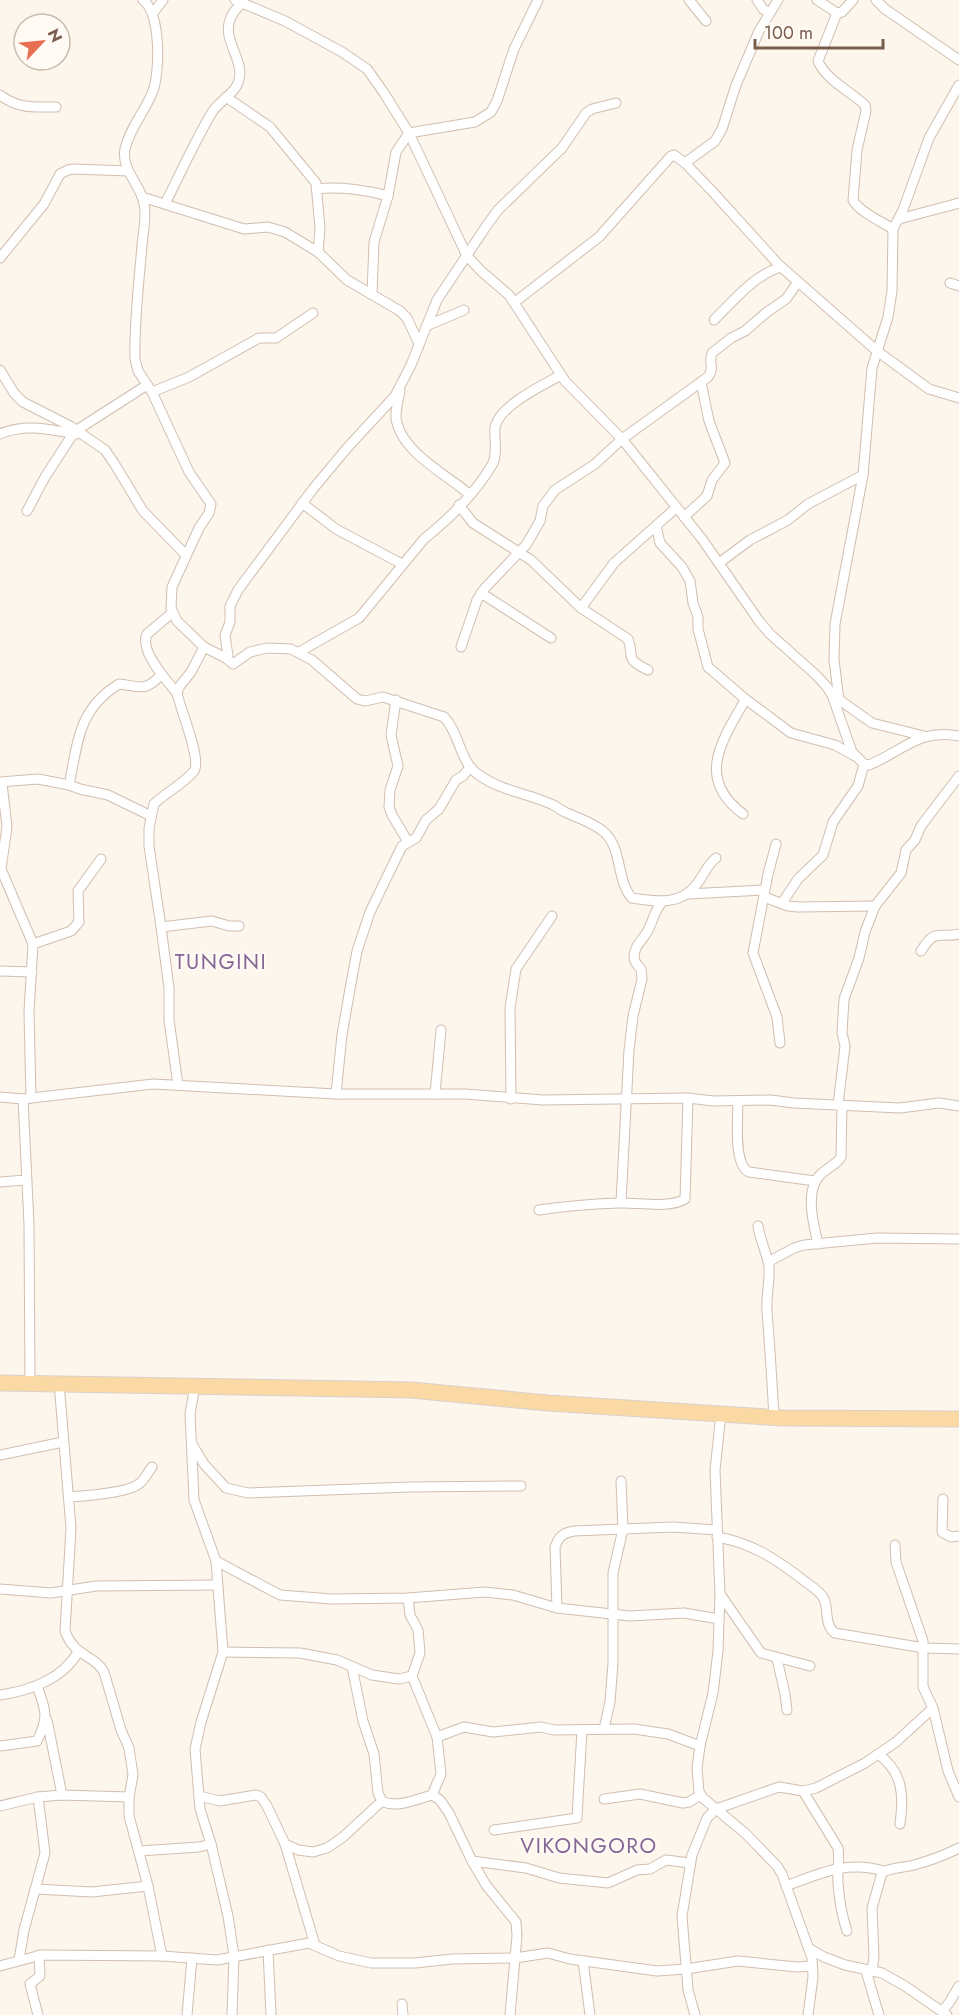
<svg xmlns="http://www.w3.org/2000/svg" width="959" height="2015" viewBox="0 0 959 2015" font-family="Jost,sans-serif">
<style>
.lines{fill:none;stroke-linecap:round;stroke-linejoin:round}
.street-casing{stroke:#d1beb0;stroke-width:11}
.primary-casing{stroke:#dad1cd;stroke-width:17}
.street{stroke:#fff;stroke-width:9}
.primary{stroke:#fbd9a5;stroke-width:15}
.labels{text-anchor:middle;stroke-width:4.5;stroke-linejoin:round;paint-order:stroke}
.quarter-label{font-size:21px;letter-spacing:1.5px;fill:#846695;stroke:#fffaf3}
</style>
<rect width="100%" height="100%" fill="#fdf6ec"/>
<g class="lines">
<defs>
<g id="street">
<path d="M143 0C161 14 160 71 153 91 145 112 130 127 125 149 121 171 141 184 144 204 147 216 143 232 142 245 139 283 134 321 135 359L138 371 152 392 189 472 211 504 209 513 199 528 172 587 171 608 177 621 204 647 226 658 228 656 225 635 230 622V606L238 590 313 489 347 448 395 396 411 365 437 300 487 225 498 210 562 148 586 113 592 109 616 103"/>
<path d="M235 0 285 21 342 52 367 69 384 93 409 133 467 256 481 271 509 295 565 381 622 439 702 539 759 621 770 634 816 675 827 687 832 695 852 752 864 764 869 765C903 751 919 728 959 736"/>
<path d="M689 0 706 21"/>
<path d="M757 0 763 9 769 13"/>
<path d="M817 0 837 13 842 12 853 0"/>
<path d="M876 0 885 9 959 60"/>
<path d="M153 13 163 0"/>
<path d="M837 13 818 61C826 80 850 91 865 105L866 111 857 150 853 200C858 211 882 222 893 229"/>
<path d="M0 95C19 109 33 107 56 107"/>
<path d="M226 97 270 127 316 183 320 229 318 252"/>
<path d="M685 163 715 141 722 129 736 85 759 31 778 0"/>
<path d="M317 189C338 186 367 190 388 196"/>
<path d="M142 197 244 229 268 227 285 232 318 252 347 280 400 311 407 318 419 344"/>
<path d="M165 204C180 174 194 143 211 114 217 102 233 96 238 83 247 61 220 40 231 17 233 12 238 7 242 3"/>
<path d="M899 219 959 203"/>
<path d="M0 258 44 204 60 174 68 170 73 169 128 171"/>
<path d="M950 283 959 286"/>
<path d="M372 294 374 242 388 196 396 152 409 133 475 122 491 112 497 101 514 49 538 0"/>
<path d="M515 302 599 237 671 156 674 155 685 163 712 191 779 265 877 351 929 389 959 398"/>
<path d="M714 320C734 300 754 275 781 267"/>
<path d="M426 326 464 310"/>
<path d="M0 370 14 393 23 402 70 426 105 450 114 463 143 511 186 555"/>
<path d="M400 391C398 401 394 414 397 423 404 453 447 475 469 494"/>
<path d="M152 392 189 377 259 338H276L313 313"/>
<path d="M77 430 147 385"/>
<path d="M0 434C27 423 50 430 77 434"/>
<path d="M302 503 336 529 402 564"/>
<path d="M459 505 473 523 531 560 581 608 628 639C635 657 623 658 648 670"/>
<path d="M27 511 45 477 73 434"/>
<path d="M684 517 707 496 712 480 725 463 709 421 701 382"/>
<path d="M656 526 660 543 682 567 690 581 693 603 698 617V629L708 667 744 698V702C721 742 696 779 743 814"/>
<path d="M719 563 750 540 788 520 808 504 863 475"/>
<path d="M481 593 551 638"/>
<path d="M581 608 614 563 676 508"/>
<path d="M172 613 147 634C139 651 167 681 177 693"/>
<path d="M461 647 477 600 485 588 526 545 540 521 543 506 555 490 595 464 622 439 708 377C715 368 708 362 712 353L731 338 745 331 767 312 786 299 798 282"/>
<path d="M299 652 359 618 424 539C449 519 476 492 492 465 498 455 494 439 495 428 498 406 543 385 561 375"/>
<path d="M226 658 233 664 250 652 267 648 291 649 312 660 357 699 365 701 383 697 444 717C460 733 459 762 479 775 501 791 527 793 551 804 557 806 561 811 567 813 580 819 592 822 604 832 623 849 616 881 632 898 657 902 683 906 699 881 705 873 707 865 716 858"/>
<path d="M834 696 872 723 924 736"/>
<path d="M744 698 791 733 835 745 855 756"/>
<path d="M396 700 391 735 398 766 390 790 389 807 392 815 408 842"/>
<path d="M839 700 834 660 835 624 863 475 872 368 888 317 892 291 893 229 903 210 929 138 959 85"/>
<path d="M0 782 38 779 69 785 80 789 108 795 151 816"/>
<path d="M2 783 7 827 1 869 33 944 29 1012 31 1098"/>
<path d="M69 785C78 742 78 709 119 684 140 686 144 693 161 675"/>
<path d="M776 844 768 874 753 953 777 1017 780 1043"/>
<path d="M688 894 764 890"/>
<path d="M764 897 788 906 798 907 875 906"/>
<path d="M782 903 798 879 823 855 833 822 858 786 864 764"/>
<path d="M161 927 212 921 229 926H239"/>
<path d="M33 944 71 931 79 922 78 891 101 859"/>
<path d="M921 951C936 927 938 939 959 934"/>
<path d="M0 971 32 972"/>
<path d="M178 1085 169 1020V988L161 927 149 846V828L154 804C165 793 185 783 194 771 202 759 180 709 177 693L179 687 191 672 204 647"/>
<path d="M336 1094 342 1035 350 989 357 951 370 912 402 846 416 838 426 820 439 809 456 780 463 776 470 767"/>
<path d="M435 1094 441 1030"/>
<path d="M0 1097 23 1099 153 1084 336 1094H465L543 1100 688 1098 713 1101 771 1100 794 1103 900 1108 939 1103 959 1106"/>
<path d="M23 1099 29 1224 30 1383"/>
<path d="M511 1099 510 1008 516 969 552 916"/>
<path d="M738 1101C738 1117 733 1165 749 1172L815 1181"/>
<path d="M838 1105 845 1046 842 1033 844 999 859 958 865 932 875 906 901 873 906 850 915 840 921 826 959 776"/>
<path d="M0 1182 26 1180"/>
<path d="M621 1202 629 1050 633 1016 642 979 641 969C638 965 634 963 634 957 634 946 642 941 647 932 653 922 654 911 662 902"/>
<path d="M539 1210C565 1206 593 1204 619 1203 637 1202 669 1209 685 1199L688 1098"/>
<path d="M758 1226C760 1240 767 1254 769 1266 770 1281 766 1296 767 1312 770 1347 772 1382 774 1418"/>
<path d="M818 1244C814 1225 804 1192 820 1175 827 1168 836 1165 841 1157L842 1106"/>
<path d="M768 1262 794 1248 804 1245 877 1238 959 1239"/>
<path d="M59 1383 71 1528 65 1631C75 1658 94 1654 104 1672L121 1730 129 1748 133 1775 129 1797V1816L148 1886 162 1956"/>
<path d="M195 1385 190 1414 194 1500 216 1561 223 1652 201 1722 195 1749 200 1809 211 1844 228 1916 234 1956 232 2015"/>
<path d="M721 1413 715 1470 720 1594 718 1651 713 1693 700 1746 697 1768 699 1792 703 1798 746 1834 777 1866 782 1874 812 1958 813 1977 808 2015"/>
<path d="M192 1444 204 1464 226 1488 248 1493 410 1487 521 1486"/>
<path d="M0 1455 63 1442"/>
<path d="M69 1497C84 1496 130 1493 140 1483 145 1479 148 1472 152 1467"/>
<path d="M943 1499 942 1532 951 1537 959 1536"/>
<path d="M717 1537C753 1543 779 1561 807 1583 813 1587 821 1593 824 1599 829 1611 824 1625 835 1633L924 1648 959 1649"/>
<path d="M895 1545 896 1562 923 1641V1687L933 1708 948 1771 959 1797"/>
<path d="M216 1561 280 1595 332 1599 408 1598 485 1592 513 1595 557 1608 630 1616 684 1613 719 1619"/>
<path d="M0 1589 51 1593 96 1586 217 1585"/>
<path d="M720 1594 761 1653 810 1666"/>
<path d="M408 1598 410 1615 418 1630 420 1653 412 1676 437 1737 441 1774 432 1795"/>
<path d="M557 1608 555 1547C559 1536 563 1533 574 1531L673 1527 717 1530"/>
<path d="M223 1652 300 1653 337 1660 372 1675 399 1679 412 1676"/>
<path d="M777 1659 785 1694 787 1710"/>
<path d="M352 1667 363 1721 374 1754 378 1793 382 1801C396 1809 417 1799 432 1795L440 1800 449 1813 472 1861 486 1885 516 1922 517 1936 510 2015"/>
<path d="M0 1695C29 1691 63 1679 78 1652"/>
<path d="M47 1720 62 1795"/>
<path d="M604 1729 610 1702 613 1663V1573L623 1529 621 1481"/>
<path d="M437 1737 464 1727 493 1732 541 1727 554 1730 634 1729 668 1734 700 1746"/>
<path d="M0 1746 37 1741C49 1717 46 1710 37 1686"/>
<path d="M878 1754C903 1772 904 1795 900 1824"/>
<path d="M803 1791 838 1848C840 1860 837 1871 838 1883 839 1898 842 1916 847 1931"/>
<path d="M199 1796 220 1801 256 1795 261 1797 267 1806 285 1844 298 1850 313 1852 327 1848 343 1837 382 1801"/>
<path d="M604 1799 640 1794 683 1803 689 1802 701 1795"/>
<path d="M0 1806 38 1797 62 1795 129 1797"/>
<path d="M494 1830 577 1818 582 1730"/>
<path d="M285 1844 315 1945"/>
<path d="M139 1851 199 1847 211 1844"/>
<path d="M472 1861 526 1868 559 1878 608 1883 637 1870 650 1869 666 1860 690 1863"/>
<path d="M786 1886C821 1873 847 1860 884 1871"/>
<path d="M35 1889 92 1892 148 1886"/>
<path d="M810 1949 824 1957 845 1965 882 1973 905 1986 947 2015"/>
<path d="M268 1950 271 2015"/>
<path d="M19 1960 24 1930 45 1853 38 1797"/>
<path d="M583 1961 590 2015"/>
<path d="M0 1966 41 1955 162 1956 217 1960 309 1943 339 1956 371 1963H415L452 1959 515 1958 548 1953 570 1959 657 1971 686 1969 738 1961 797 1967 812 1966"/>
<path d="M866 1971 879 2015"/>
<path d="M872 1972 874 1956 872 1908 882 1873C890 1867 903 1868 914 1865 929 1861 945 1855 959 1848"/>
<path d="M402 2004 403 2015"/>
<path d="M942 2011 949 2003 959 1986"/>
<path d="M38 2015 30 1984 40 1976 39 1955"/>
<path d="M187 2015 192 1958"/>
<path d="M695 2015 688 1990 682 1916 692 1855 707 1818 716 1809 779 1787 803 1791 816 1788 865 1763 896 1742 933 1708"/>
</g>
<path id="primary" d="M0 1383 411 1390 548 1403 783 1418 959 1419"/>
</defs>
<use href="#street" class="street-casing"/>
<use href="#primary" class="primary-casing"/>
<use href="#street" class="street"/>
<use href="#primary" class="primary"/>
</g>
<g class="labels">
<g class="quarter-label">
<text x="221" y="969">TUNGINI</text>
<text x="589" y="1853">VIKONGORO</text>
</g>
</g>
<g transform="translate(42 42) rotate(64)"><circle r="28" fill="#fffaf3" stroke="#cabbb1" stroke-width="1.5"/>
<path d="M0-4.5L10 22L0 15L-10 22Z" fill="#e76f51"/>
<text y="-9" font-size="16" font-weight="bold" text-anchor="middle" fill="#7a5c4d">N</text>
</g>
<path d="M755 39v9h128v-9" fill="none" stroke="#7a5c4d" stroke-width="3"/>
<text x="764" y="39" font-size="18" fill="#7a5c4d" stroke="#fffaf3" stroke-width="4.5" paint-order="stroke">100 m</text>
</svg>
